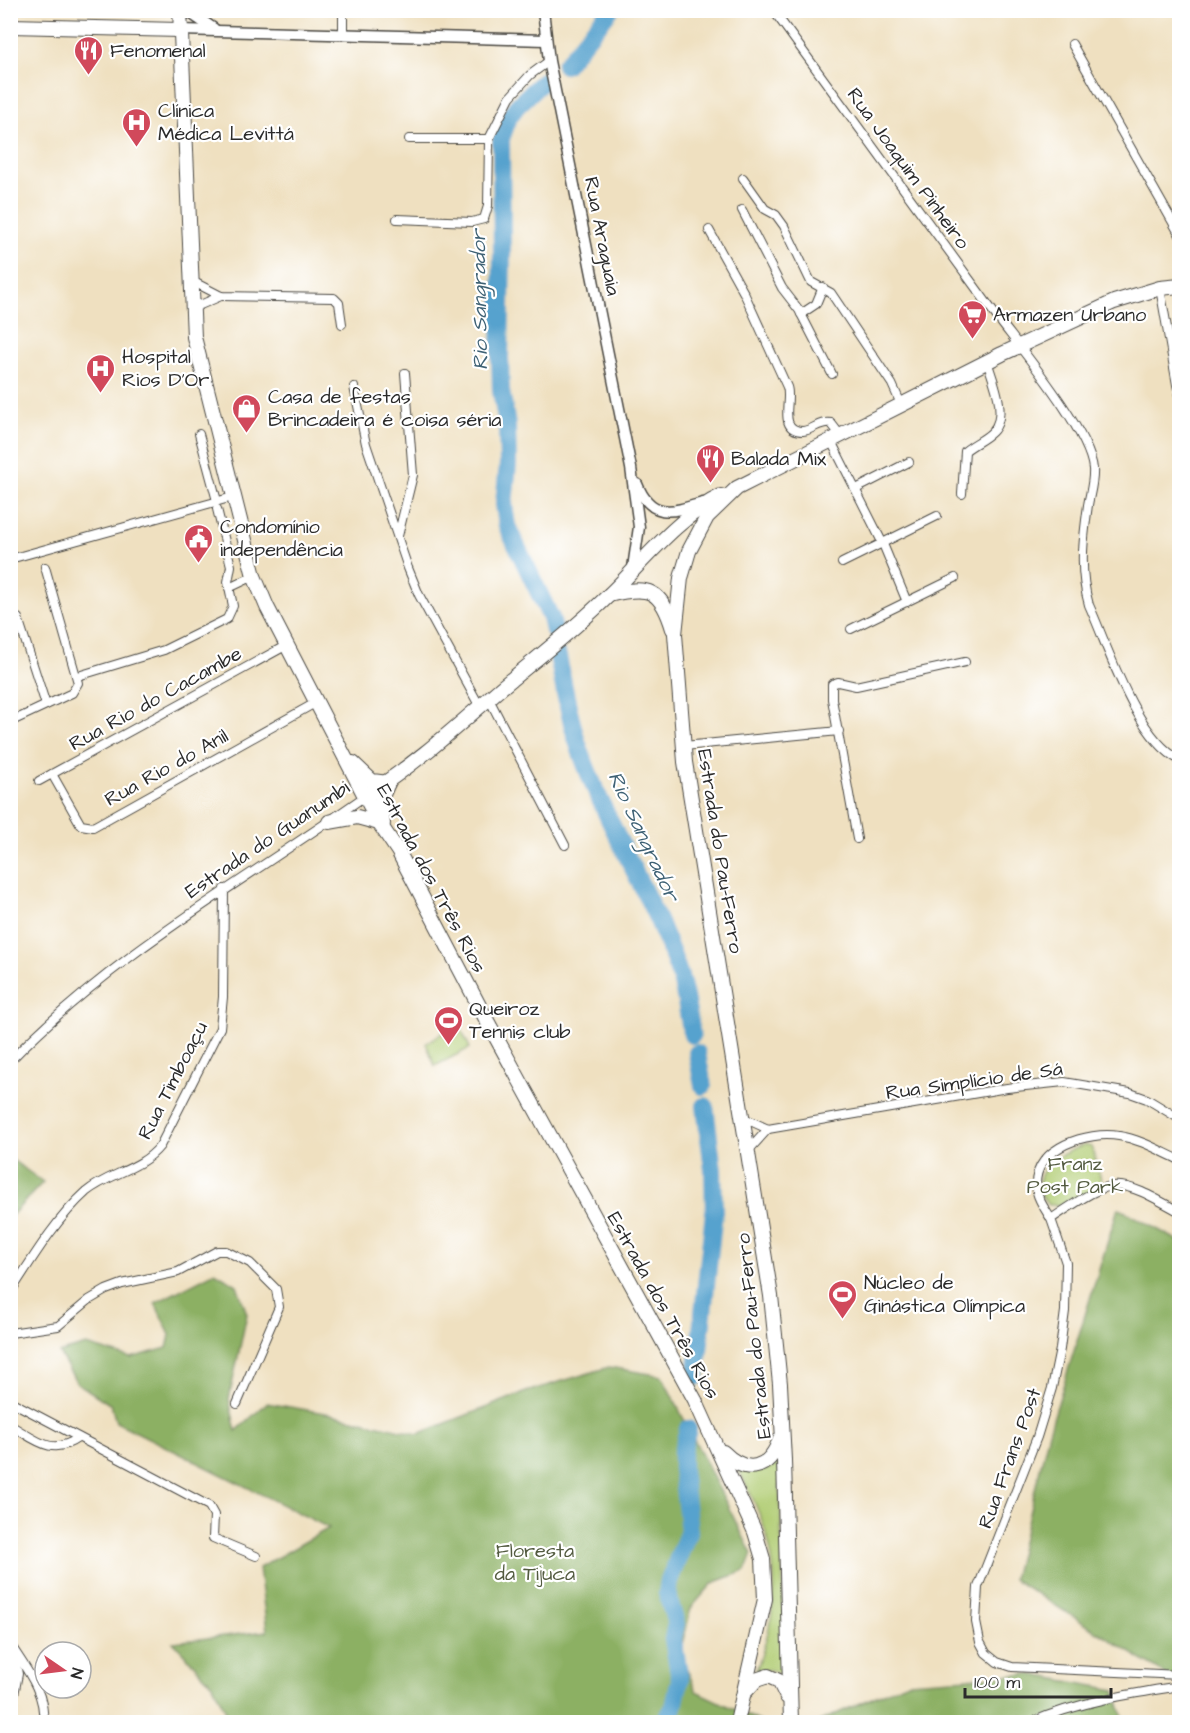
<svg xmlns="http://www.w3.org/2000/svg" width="1190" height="1733" viewBox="0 0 1190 1733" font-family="'Architects Daughter',sans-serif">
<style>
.green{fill:#b0cc72;stroke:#6e7c4e;stroke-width:1.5}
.forest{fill:#8cb064;stroke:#5c6e48;stroke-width:1.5}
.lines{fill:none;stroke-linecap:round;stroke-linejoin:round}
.river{stroke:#56a2ce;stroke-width:18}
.minor-casing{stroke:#484641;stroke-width:10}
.tertiary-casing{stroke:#484641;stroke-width:13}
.primary-casing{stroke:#484641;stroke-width:16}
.minor{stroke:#fff;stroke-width:8}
.tertiary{stroke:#fff;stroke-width:10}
.primary{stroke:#fff;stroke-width:14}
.labels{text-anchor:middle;stroke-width:4.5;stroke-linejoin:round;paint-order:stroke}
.poi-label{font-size:20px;fill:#2b2b2b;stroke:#fff;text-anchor:start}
.street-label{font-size:20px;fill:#2b2b2b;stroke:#fff}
.park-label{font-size:20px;fill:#535b40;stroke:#fff}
.water-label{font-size:21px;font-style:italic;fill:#3e6174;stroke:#fff}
</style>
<rect width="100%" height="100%" fill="#fff"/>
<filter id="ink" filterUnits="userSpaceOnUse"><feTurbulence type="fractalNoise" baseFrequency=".0167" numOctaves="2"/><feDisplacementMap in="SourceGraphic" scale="12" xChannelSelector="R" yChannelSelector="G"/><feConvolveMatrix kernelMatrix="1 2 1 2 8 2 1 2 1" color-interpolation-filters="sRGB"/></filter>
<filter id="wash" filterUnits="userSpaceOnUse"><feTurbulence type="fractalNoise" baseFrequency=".008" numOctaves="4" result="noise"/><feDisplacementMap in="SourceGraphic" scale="24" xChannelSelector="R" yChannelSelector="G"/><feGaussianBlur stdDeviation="1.35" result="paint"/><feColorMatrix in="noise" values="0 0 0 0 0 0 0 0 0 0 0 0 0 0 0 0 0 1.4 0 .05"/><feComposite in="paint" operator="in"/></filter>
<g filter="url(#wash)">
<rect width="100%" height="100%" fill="#efe0c0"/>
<g class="green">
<path d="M458 1023 470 1048 435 1066 426 1043Z"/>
<path d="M1085 1145 1092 1147 1102 1183 1100 1188 1060 1205H1048C1022 1175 1057 1154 1085 1145Z"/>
<path d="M779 1460 786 1678C777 1670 767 1668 756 1671 786 1589 778 1544 737 1467 753 1470 768 1475 779 1460Z"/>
</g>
<g class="forest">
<path d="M11 1159 43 1182 11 1216Z"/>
<path d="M1118 1208 1179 1241V1683L1013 1579 1049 1432Z"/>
<path d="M215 1272 237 1285 247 1314 229 1399 236 1431 267 1403 331 1414 418 1434 526 1392 609 1367 662 1376 752 1554 745 1571 713 1583 691 1608 680 1652 696 1691 761 1722H231L213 1685 173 1642 267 1631 259 1568 329 1528 116 1422 111 1405 77 1383 59 1353 86 1345 131 1358 167 1348 170 1335 155 1303Z"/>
<path d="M1029 1674 1115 1690 1124 1722H1027L1023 1716 1012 1722H818L908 1682Z"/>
</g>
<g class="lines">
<g class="river">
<path d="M565 65 610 10"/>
<path d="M543 81 517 106 509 117 501 139 502 254 500 357 501 391 507 425 508 464 504 504 507 526 551 618 554 631"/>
<path d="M558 656C564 687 569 719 580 750 607 828 654 898 680 976 686 995 688 1016 692 1035"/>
<path d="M697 1053 703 1086"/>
<path d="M696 1377 714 1212 713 1170 705 1106"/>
<path d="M665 1722 674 1707 680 1679 673 1639 676 1624 667 1593 669 1581 689 1531 682 1469V1452L688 1429"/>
</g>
</g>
</g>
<g filter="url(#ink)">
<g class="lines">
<defs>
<g id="minor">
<path d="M773 10 997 317C1021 349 1090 432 1093 469 1094 481 1090 493 1088 505 1083 541 1079 570 1089 605 1109 649 1136 738 1180 760"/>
<path d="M343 34V10"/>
<path d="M1072 44 1180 235"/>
<path d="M409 139H489"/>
<path d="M743 178 765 209 776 215 784 226 811 282 831 293 892 384 901 404"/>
<path d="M742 210 782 288 799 310 832 374"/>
<path d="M397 219 472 222 484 219 488 206 489 139 510 97 530 75 549 61"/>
<path d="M709 230 744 293 787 387C792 400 777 431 803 431 813 430 820 421 831 423L841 436"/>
<path d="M190 280 221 296 334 298 339 303 342 324"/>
<path d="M1160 288 1180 402"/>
<path d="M191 309 221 296"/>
<path d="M801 314 816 304 823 287"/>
<path d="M354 387 366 444 408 568 419 595 480 707"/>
<path d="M199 434 217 501"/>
<path d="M831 441 883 544 907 602"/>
<path d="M856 489 909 462"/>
<path d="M962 494 965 451C973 444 984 440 992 432 1009 415 993 381 987 361"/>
<path d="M398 536 413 475 405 373"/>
<path d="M10 559 233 497"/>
<path d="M842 563 937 516"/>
<path d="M229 588 254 576"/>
<path d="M18 618 46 705"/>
<path d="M851 629 955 578"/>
<path d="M78 676 164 650 227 619 233 606 228 582 231 566 217 509"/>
<path d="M489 699 565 845"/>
<path d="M10 722 72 693 78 683 45 567"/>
<path d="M684 746 839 731"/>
<path d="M52 774 81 825 93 827 317 702"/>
<path d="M39 781 287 645"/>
<path d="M857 839 832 699V684L838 682 856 686 965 662"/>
<path d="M10 1061C114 953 245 881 365 796"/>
<path d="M744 1118 768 1129 1007 1088 1064 1082 1130 1093 1147 1099 1180 1119"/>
<path d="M749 1150 768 1129"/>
<path d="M1180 1212C1114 1175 1114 1177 1051 1219L1066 1263 1065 1311 1060 1349 1052 1388 1037 1437 978 1587 976 1622 980 1642 986 1653 997 1662 1012 1667 1180 1675"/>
<path d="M1051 1219C1045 1209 1036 1197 1036 1185 1035 1147 1088 1131 1119 1136 1140 1139 1160 1151 1180 1160"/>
<path d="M10 1293C32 1259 56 1219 86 1192 109 1173 141 1170 160 1146L220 1028 223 997 224 889"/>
<path d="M10 1333 58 1326 89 1300 106 1290 122 1284 178 1272 217 1251H226L250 1263 276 1289 279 1307 237 1404"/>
<path d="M10 1401 209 1506 214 1515 213 1538 256 1556"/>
<path d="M10 1425C35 1439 51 1457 78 1438"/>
<path d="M12 1647C27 1670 46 1694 43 1722"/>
<path d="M10 1715 18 1674 14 1654"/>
<path d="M1032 1722C1078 1702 1129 1694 1180 1686"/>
</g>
<g id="tertiary">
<path d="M186 10 214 29"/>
<path d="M543 10 549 61 631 468 639 527 633 568"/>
<path d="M180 30 546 40"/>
<path d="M637 484C651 520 673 512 703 503"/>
</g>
<g id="primary">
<path d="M180 10 194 337 254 576 267 607 379 823 398 851 486 1019 695 1400 755 1532 763 1559 765 1599 737 1722"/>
<path d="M10 26 180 30"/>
<path d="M609 595C649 585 661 589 673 629"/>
<path d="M353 763 372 781 388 783"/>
<path d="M365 796C415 765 457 726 501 688 537 658 575 629 609 595 642 563 679 516 721 496"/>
<path d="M329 822 357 817 379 823"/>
<path d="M383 824 381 799 388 783"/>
<path d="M723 1452C746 1475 769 1471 780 1439"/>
<path d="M746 1691 756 1680 768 1676 779 1681 787 1697"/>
<path d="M791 1722 784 1460 780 1384 771 1296 685 762 675 634 681 578 689 551 707 517 737 488 1002 354 1114 302 1160 288 1180 286"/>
</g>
</defs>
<use href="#minor" class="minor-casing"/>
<use href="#tertiary" class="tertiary-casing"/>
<use href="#primary" class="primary-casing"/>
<use href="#minor" class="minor"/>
<use href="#tertiary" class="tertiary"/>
<use href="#primary" class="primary"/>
</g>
</g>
<defs>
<symbol id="restaurant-pin" viewBox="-11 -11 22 30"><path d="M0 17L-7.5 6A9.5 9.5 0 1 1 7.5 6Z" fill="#d1495b" stroke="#fff"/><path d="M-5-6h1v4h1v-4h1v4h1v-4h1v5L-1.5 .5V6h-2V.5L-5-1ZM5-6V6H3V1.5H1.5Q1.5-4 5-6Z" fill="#fff"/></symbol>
<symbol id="hospital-pin" viewBox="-11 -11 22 30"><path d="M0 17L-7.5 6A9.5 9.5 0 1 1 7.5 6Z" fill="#d1495b" stroke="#fff"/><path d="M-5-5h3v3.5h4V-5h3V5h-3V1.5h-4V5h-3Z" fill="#fff"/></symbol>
<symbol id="supermarket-pin" viewBox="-11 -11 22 30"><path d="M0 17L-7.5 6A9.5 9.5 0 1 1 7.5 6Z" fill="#d1495b" stroke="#fff"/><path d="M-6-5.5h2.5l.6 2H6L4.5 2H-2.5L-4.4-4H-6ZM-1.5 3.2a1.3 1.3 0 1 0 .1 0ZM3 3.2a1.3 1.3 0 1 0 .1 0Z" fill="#fff"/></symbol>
<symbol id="shop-pin" viewBox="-11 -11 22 30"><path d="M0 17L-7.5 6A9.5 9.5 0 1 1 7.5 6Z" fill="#d1495b" stroke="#fff"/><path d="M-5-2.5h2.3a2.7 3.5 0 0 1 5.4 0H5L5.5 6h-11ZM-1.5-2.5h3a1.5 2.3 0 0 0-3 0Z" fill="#fff"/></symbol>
<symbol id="civic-pin" viewBox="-11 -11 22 30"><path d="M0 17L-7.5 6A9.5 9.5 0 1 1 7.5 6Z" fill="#d1495b" stroke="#fff"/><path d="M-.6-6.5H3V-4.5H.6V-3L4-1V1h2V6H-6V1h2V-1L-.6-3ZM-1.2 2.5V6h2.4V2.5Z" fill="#fff"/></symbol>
<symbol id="stadium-pin" viewBox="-11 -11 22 30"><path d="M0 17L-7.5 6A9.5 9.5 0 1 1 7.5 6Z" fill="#d1495b" stroke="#fff"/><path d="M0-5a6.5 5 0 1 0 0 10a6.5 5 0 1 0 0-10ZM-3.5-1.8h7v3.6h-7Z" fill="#fff"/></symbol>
</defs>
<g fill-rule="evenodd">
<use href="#restaurant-pin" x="72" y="34" width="33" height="45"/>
<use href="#hospital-pin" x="120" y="106" width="33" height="45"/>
<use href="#supermarket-pin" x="956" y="298" width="33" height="45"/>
<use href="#hospital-pin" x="84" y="352" width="33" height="45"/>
<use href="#shop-pin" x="230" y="392" width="33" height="45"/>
<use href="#restaurant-pin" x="694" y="442" width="33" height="45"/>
<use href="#civic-pin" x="182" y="522" width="33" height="45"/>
<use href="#stadium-pin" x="432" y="1004" width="33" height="45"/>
<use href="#stadium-pin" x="826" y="1278" width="33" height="45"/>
</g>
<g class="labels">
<g class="poi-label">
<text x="110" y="57">Fenomenal</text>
<text x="158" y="117">Clínica<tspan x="158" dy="23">Médica Levittá</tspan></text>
<text x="993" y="321">Armazen Urbano</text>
<text x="122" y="363">Hospital<tspan x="122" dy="23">Rios D'Or</tspan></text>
<text x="268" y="403">Casa de festas<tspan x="268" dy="23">Brincadeira é coisa séria</tspan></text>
<text x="731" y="465">Balada Mix</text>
<text x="220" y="533">Condomínio<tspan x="220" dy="23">independência</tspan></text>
<text x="469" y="1015">Queiroz<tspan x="469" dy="23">Tennis club</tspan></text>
<text x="864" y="1289">Núcleo de<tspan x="864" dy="23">Ginástica Olímpica</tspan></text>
</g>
<g class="street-label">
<text transform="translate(909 168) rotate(54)" y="7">Rua Joaquim Pinheiro</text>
<text transform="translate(603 236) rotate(79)" y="7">Rua Araguaia</text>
<text transform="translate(155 698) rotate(-29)" y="7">Rua Rio do Cacambe</text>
<text transform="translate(166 767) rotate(-29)" y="7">Rua Rio do Anil</text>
<text transform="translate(267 839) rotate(-34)" y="7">Estrada do Guanumbi</text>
<text transform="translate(721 851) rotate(81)" y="7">Estrada do Pau-Ferro</text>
<text transform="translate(432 878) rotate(62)" y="7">Estrada dos Três Rios</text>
<text transform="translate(172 1080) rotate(-63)" y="7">Rua Timboaçu</text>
<text transform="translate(974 1080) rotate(-8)" y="7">Rua Simplício de Sá</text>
<text transform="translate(664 1305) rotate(61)" y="7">Estrada dos Três Rios</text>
<text transform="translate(753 1336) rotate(-96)" y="7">Estrada do Pau-Ferro</text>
<text transform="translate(1009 1458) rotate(-70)" y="7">Rua Frans Post</text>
</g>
<g class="park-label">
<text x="1075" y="1170">Franz<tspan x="1075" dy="23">Post Park</tspan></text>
<text x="535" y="1557">Floresta<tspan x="535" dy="23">da Tijuca</tspan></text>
</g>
<g class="water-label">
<text transform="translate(479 300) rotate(-91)" y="7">Rio Sangrador</text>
<text transform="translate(644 836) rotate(65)" y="7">Rio Sangrador</text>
</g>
</g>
<rect width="1190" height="1733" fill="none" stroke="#fff" stroke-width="36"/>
<g transform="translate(63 1670) rotate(104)"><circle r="28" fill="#ffffff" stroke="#aaaaaa" stroke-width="1.5"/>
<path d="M0-4.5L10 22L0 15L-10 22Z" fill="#d1495b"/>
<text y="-9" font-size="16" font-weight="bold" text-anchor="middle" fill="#2b2b2b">N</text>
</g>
<path d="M965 1688v9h146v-9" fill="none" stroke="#2b2b2b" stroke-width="3"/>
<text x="974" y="1688" font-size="18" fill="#2b2b2b" stroke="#ffffff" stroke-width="4.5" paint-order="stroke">100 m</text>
</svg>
